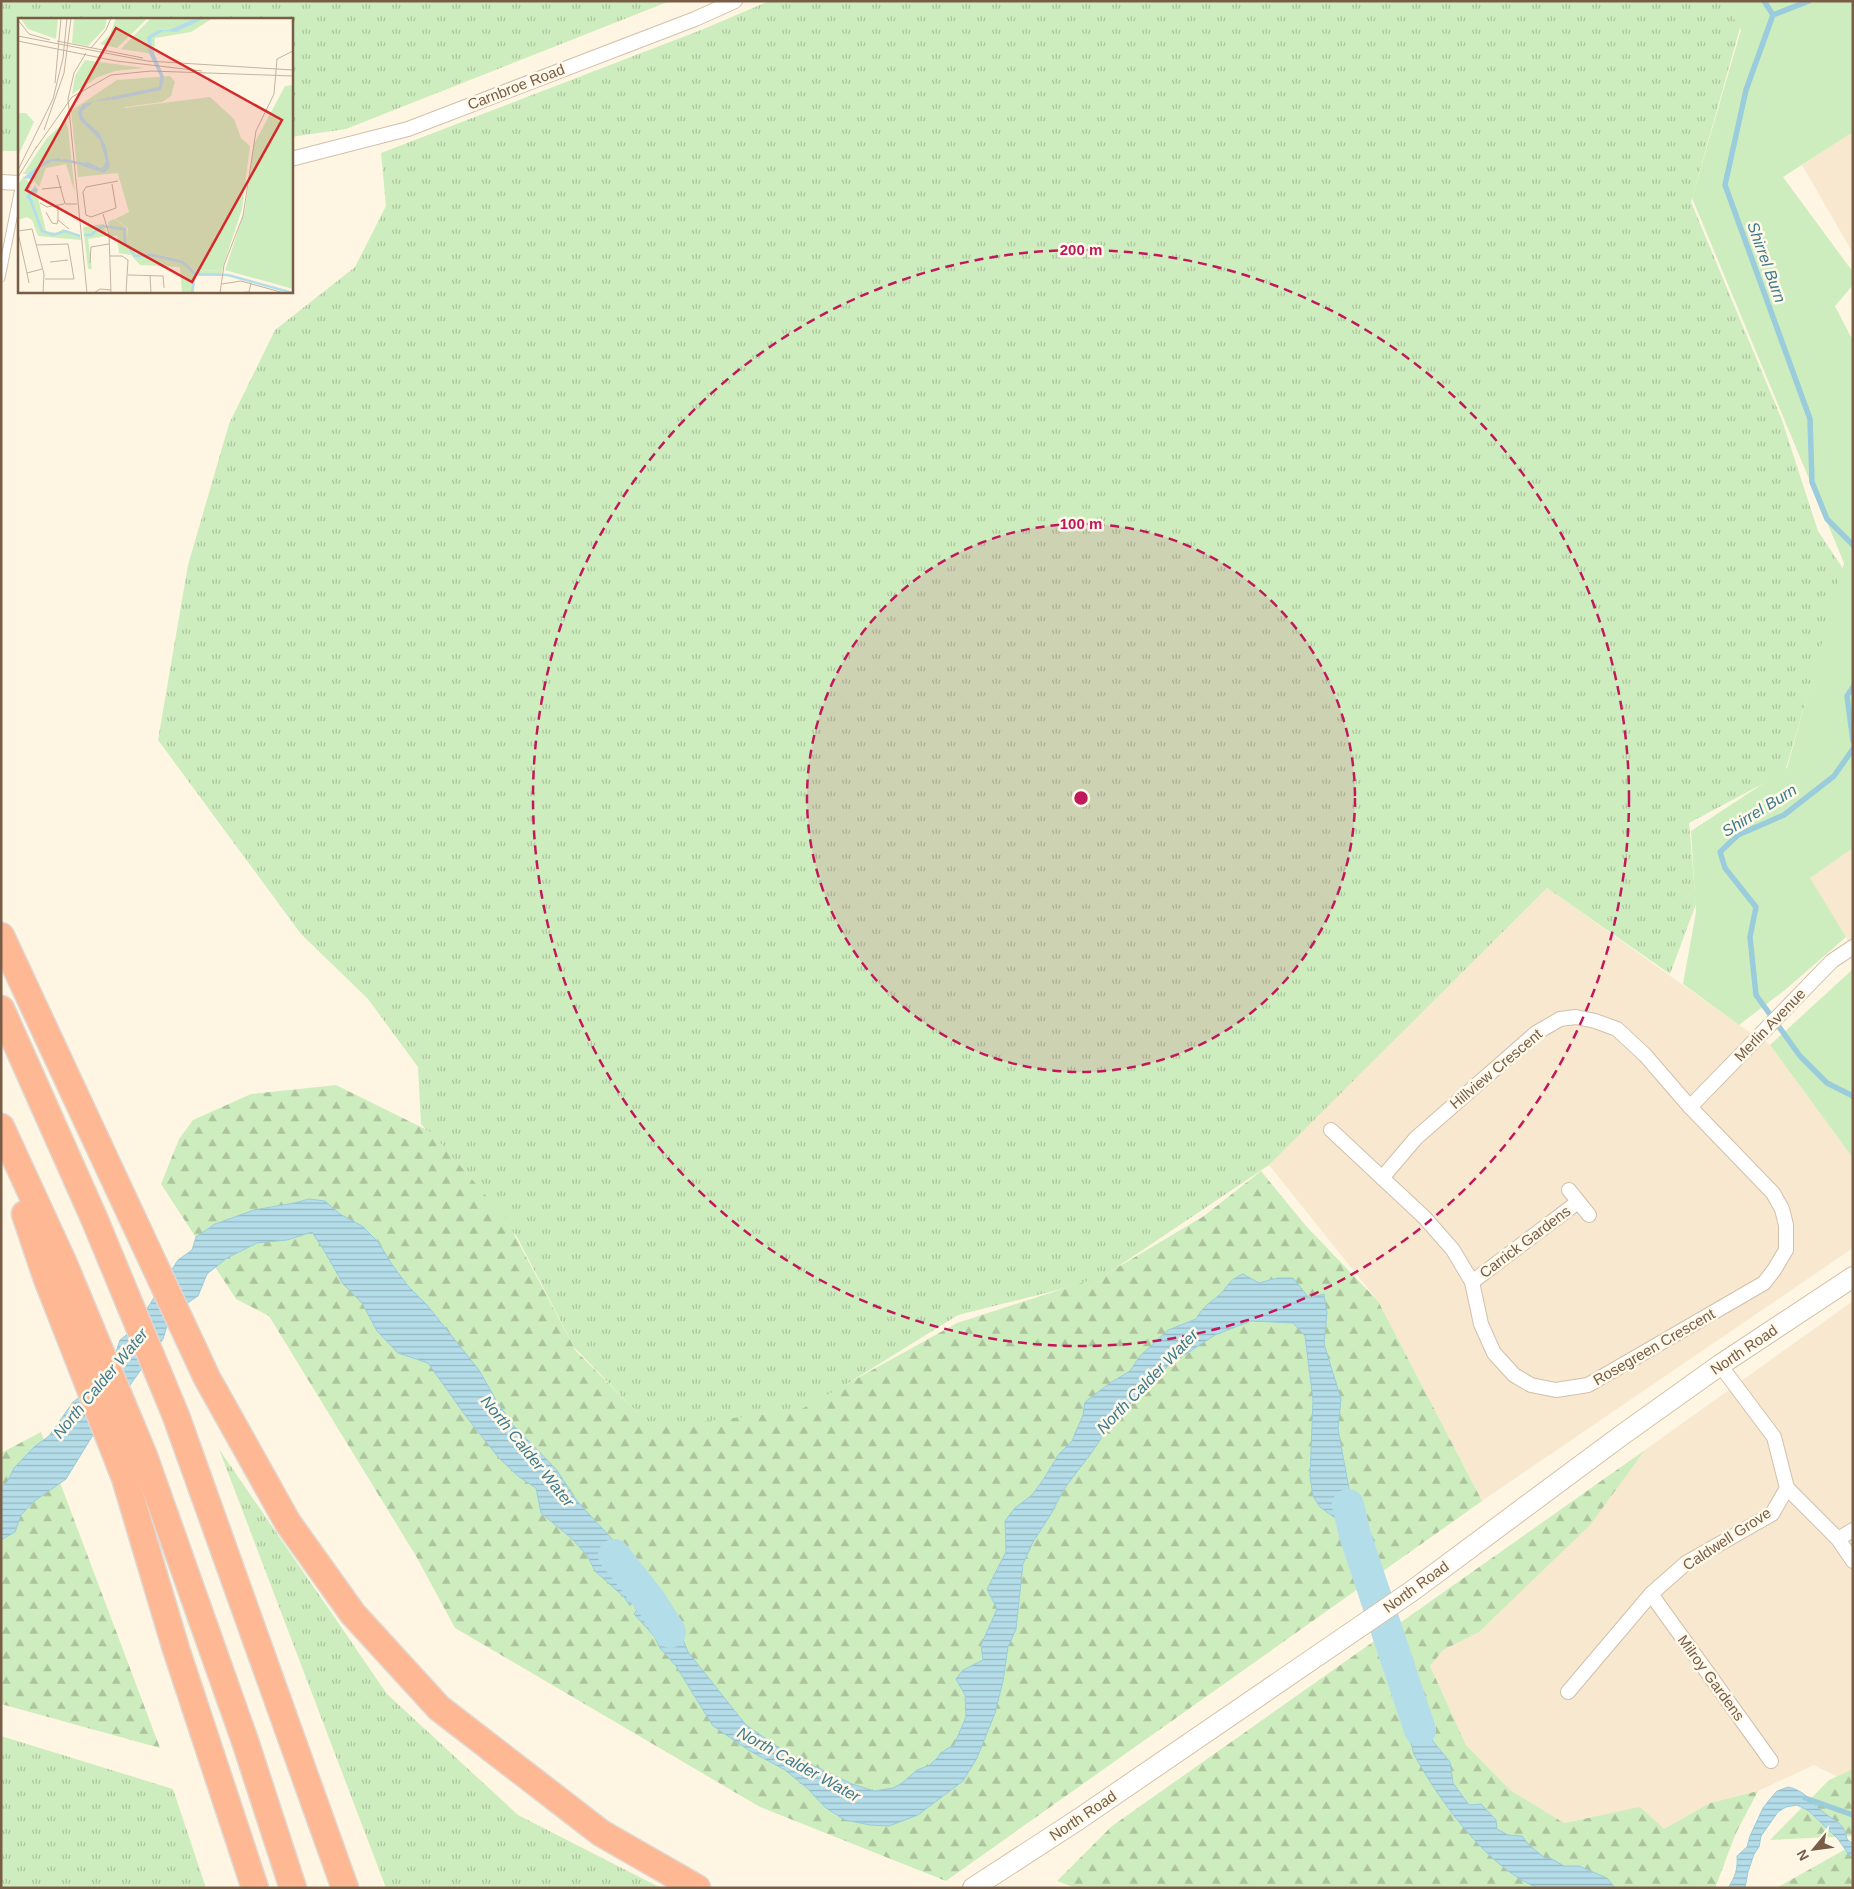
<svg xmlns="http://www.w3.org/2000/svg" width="1854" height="1889" viewBox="0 0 1854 1889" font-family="Helvetica,sans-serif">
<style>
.residential{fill:#f7e8cf}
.grass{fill:url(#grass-tufts)}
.forest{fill:url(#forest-firs)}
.park{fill:#ceedbf}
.water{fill:url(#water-rules);stroke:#9accdc}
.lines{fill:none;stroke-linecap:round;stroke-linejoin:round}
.stream{stroke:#9accdc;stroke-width:5.5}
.river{stroke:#b4ddea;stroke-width:32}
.lane-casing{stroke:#d2c0aa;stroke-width:9}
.street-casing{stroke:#d2c0aa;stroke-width:16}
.secondary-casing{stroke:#d6c0a7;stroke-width:22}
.highway-casing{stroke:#dfd8d3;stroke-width:29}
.lane{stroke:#fff;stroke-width:7}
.street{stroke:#fff;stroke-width:14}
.secondary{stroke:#fff;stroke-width:20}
.highway{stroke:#feb893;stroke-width:26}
.ring{fill:none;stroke:#c2185b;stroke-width:2.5;stroke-dasharray:9 6}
.labels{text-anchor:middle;stroke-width:5;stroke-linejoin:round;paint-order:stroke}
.street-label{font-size:15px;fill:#785c46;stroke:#fff9ea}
.water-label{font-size:16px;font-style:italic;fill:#3d7a8e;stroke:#fff9ea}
.inset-river{fill:none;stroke:#b4ddea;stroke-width:2.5}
.inset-road{fill:none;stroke:#c4b39f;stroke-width:1}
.view{fill:#d62828;fill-opacity:0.15;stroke:#d62828;stroke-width:2.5}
.inset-edge{fill:none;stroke:#785c46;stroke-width:2.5}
.centre{fill:#c2185b;stroke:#fff9ea;stroke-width:2.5}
.ring-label{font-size:15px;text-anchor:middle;font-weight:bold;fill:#c2185b;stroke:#fff9ea;stroke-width:5;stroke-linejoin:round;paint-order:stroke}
</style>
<defs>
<pattern id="grass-tufts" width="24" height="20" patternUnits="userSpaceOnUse" patternTransform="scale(1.25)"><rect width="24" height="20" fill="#ceedbf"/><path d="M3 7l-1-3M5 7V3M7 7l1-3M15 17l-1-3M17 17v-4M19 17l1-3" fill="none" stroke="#acc39d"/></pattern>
<pattern id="forest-firs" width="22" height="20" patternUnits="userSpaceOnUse" patternTransform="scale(1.25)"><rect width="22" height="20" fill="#ceedbf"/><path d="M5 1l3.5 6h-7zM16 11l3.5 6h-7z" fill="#acc39d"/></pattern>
<pattern id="water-rules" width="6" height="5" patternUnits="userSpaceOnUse" patternTransform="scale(1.25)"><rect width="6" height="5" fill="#b4ddea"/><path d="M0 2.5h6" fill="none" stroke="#97b6bf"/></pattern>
</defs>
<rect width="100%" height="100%" fill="#fef6e2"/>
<g class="residential">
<path d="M1853 132V253L1802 165Z"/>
<path d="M1853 848V952L1846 937 1809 878Z"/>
<path d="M1547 888 1739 1025 1770 1045 1853 1158V1248L1482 1501 1378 1301 1269 1165Z"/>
<path d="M1853 1301V1785L1814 1765 1758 1791 1710 1803 1664 1829 1590 1817 1564 1823 1510 1790 1466 1745 1430 1666 1442 1650 1479 1632 1589 1525 1645 1450Z"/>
</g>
<g class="grass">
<path d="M1 1H670L346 129 291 137V19H19V151H1Z"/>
<path d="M769 1H1724L1740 28 1691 202 1782 420 1818 531 1844 570 1785 772 1689 823 1696 904 1670 974 1547 888 1269 1165 1098 1280 958 1315 797 1415 658 1434 574 1347 517 1237 421 1124 418 1067 368 999 301 934 158 740 188 565 229 424 275 330 355 267 386 206 381 153 701 30Z"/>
<path d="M219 1449 387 1694 518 1815 661 1888H386Z"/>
<path d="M1 1736 173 1789 206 1888H1Z"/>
</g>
<g class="forest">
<path d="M336 1085 431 1132 506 1219 576 1351 652 1427 798 1411 957 1323 1103 1276 1204 1216 1261 1171 1306 1226 1378 1301 1482 1501 946 1881 760 1807 455 1628 416 1556 269 1316 236 1299 161 1184 179 1139 193 1120 251 1094Z"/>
<path d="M41 1432 160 1748 1 1704V1453Z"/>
<path d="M1645 1450 1590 1525 1479 1632 1443 1650 1430 1666 1466 1745 1510 1790 1564 1823 1640 1807 1664 1829 1710 1803 1758 1791 1736 1833 1715 1888H1141L1140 1886 1133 1888H1076L1057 1881 1112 1826Z"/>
<path d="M1853 1769V1836L1770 1840 1829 1780Z"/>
<path d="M1853 1845V1888H1778V1887Z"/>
</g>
<g class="park">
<path d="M1723 1H1780L1781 3 1785 1H1853V132L1783 177 1853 272V285L1835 306 1853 341V848L1810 878 1846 937 1785 990 1739 1025 1683 984 1696 912 1691 831 1787 768 1844 563 1692 198 1741 30Z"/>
<path d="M1853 969V1158L1770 1045Z"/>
</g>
<g class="water">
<path d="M309 1199 325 1201 340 1214 362 1226 379 1243 391 1263 408 1286 427 1305 479 1370 496 1400 513 1425 556 1469 577 1501 649 1579 630 1606 624 1597 595 1571 587 1555 571 1538 541 1513 536 1488 519 1477 498 1457 465 1415 428 1363 398 1353 377 1331 362 1303 343 1284 325 1252 312 1232 287 1240 257 1243 227 1258 207 1274 198 1296 183 1306 167 1326 163 1339 120 1399 96 1430 66 1479 33 1502 21 1515 15 1532 1 1540V1487L7 1482 14 1468 34 1447 49 1436 73 1402 86 1393 114 1358 120 1340 134 1329 178 1260 192 1250 196 1237 215 1224 254 1210 294 1203Z"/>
<path d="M1243 1274 1259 1283 1277 1278H1293L1309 1298 1324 1294 1327 1313 1324 1344 1341 1399 1338 1429 1352 1505 1375 1541 1353 1549 1342 1523 1320 1507 1313 1496 1310 1476 1313 1400 1305 1336 1293 1323 1251 1321 1215 1335 1169 1365 1139 1394 1108 1428 1092 1452 1064 1489 1051 1514 1033 1542 1023 1564 1016 1629 1008 1647 1003 1681 995 1713 977 1758 963 1781 918 1815 889 1826 870 1825 845 1820 826 1808 807 1788 785 1770 750 1751 713 1726 676 1666 660 1648 654 1636 634 1614 654 1586 662 1608 678 1627 688 1652 746 1725 787 1753 852 1784 874 1791 893 1788 902 1783 917 1770 930 1765 945 1750 954 1745 966 1717 965 1695 956 1679 963 1670 983 1660 981 1645 997 1609 987 1589 1006 1552 1005 1521 1015 1508 1032 1495 1043 1480 1059 1454 1072 1441 1083 1415 1085 1402 1110 1383 1130 1371 1140 1356 1168 1330 1196 1319C1204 1305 1208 1305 1219 1295 1230 1285 1227 1281 1243 1274Z"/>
<path d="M1414 1687 1426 1718 1432 1740 1450 1762 1453 1783 1469 1805 1481 1804 1496 1820 1497 1829 1508 1835 1522 1836 1529 1845 1545 1858 1552 1859 1564 1866H1579L1607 1878 1615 1888H1538C1489 1869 1441 1803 1416 1758 1413 1754 1413 1749 1411 1744 1410 1740 1407 1737 1406 1734 1400 1718 1409 1707 1400 1689Z"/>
<path d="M1788 1787C1804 1790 1809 1800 1821 1810 1833 1821 1844 1821 1847 1839L1853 1844V1857L1849 1855 1838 1839 1809 1811 1797 1805 1786 1807 1778 1812 1761 1836 1759 1847 1754 1854 1748 1872 1745 1888H1728C1735 1877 1738 1869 1737 1856L1747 1847 1750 1836 1763 1808 1770 1799 1777 1791Z"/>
</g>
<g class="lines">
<g class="stream">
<path d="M1764 1 1773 15"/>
<path d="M1809 1 1773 15 1746 90 1725 185 1810 419 1812 482 1827 519 1853 545"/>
<path d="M1853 687 1847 696 1853 741"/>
<path d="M1853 749 1834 776 1784 815 1738 835 1720 852 1725 868 1756 907 1750 937 1756 995 1800 1056 1827 1083 1853 1096"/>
<path d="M1805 1798 1853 1815"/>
</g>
<g class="river">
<path d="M1348 1505 1355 1535 1420 1730"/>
<path d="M614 1555 651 1602 670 1632"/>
</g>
<defs>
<path id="lane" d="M1 278 19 188"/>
<g id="street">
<path d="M291 159 408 129 695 19 735 1"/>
<path d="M1 182 19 183"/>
<path d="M1690 1107 1832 961 1853 947"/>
<path d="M1331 1130 1425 1218 1453 1250 1472 1282 1481 1324 1494 1353 1514 1375 1531 1385 1556 1390 1588 1385 1764 1283 1774 1270 1786 1250V1225L1782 1209 1773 1193 1690 1107 1645 1055 1617 1029 1595 1021 1576 1017 1560 1019 1536 1033 1416 1138 1382 1178"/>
<path d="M1569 1190 1589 1215"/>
<path d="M1472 1282 1578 1202"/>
<path d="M1787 1488 1838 1539 1853 1561"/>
<path d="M1838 1539 1853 1530"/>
<path d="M1651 1594 1771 1761"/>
<path d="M1568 1692 1651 1594 1686 1563 1772 1514 1787 1488 1774 1437 1720 1365"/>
</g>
<path id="secondary" d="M973 1888 1079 1819 1412 1591 1622 1435 1720 1365 1853 1277"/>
<g id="highway">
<path d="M1 936 207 1378 288 1523 353 1614 439 1708 601 1833 697 1888"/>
<path d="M1 1009 94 1218 176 1416 345 1888"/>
<path d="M1 1127 64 1264 144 1456 245 1741 293 1888"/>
<path d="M25 1214 47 1279 125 1478 176 1649 255 1888"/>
</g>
</defs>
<use href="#lane" class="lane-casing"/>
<use href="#street" class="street-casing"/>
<use href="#secondary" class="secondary-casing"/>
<use href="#highway" class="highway-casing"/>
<use href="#lane" class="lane"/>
<use href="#street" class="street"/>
<use href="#secondary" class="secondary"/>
<use href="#highway" class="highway"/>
</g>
<circle cx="1081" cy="798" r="274" fill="#c2185b" fill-opacity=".12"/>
<g class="ring">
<circle cx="1081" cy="798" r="274"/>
<circle cx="1081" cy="798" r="548"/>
</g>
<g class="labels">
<g class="street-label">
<text transform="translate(516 87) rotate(-21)" y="5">Carnbroe Road</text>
<text transform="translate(1770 1025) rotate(-46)" y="5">Merlin Avenue</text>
<text transform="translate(1496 1069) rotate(-40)" y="5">Hillview Crescent</text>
<text transform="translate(1525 1242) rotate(-37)" y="5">Carrick Gardens</text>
<text transform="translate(1654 1347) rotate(-30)" y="5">Rosegreen Crescent</text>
<text transform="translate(1744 1350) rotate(-34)" y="5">North Road</text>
<text transform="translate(1727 1539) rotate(-33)" y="5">Caldwell Grove</text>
<text transform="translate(1416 1587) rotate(-36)" y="5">North Road</text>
<text transform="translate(1711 1678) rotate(54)" y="5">Milroy Gardens</text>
<text transform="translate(1083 1816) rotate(-34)" y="5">North Road</text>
</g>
<g class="water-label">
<text transform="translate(1767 262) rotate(70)" y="6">Shirrel Burn</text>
<text transform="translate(1759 810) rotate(-32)" y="6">Shirrel Burn</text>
<text transform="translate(1147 1381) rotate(-46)" y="6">North Calder Water</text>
<text transform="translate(100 1383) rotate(-50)" y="6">North Calder Water</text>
<text transform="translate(528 1451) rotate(51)" y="6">North Calder Water</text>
<text transform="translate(799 1764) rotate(29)" y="6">North Calder Water</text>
</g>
</g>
<g transform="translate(18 18)">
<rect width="275" height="275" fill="#fef6e2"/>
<path d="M2 0H40L38 21 10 11ZM56 0H89L87 10 70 28 54 25ZM98 0H130L99 30 82 26 92 17ZM67 42 126 50 97 53 80 59 54 76 57 58ZM275 67V271L207 252 227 192 236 126 267 68ZM192 79 216 101 223 120 232 128 224 191 204 252 177 253 164 240 124 236 110 221V210L97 201 111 194 100 156 98 136 101 103 106 90ZM0 95H8L16 104 0 138Z" fill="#ceedbf"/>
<path d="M133 0H195L173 14 137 20 136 36 103 31ZM152 58 157 64 153 78 144 84 107 89 102 103 100 155 60 159 53 93 99 62ZM48 103 50 110 57 175 48 146 28 150 21 169 11 156H5L29 120ZM6 158 12 166V175L17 167 28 213 39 215 45 211 62 217 63 222 20 218 14 202 9 199 0 202V167Z" fill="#ceedbf"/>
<path d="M96 201 109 210 110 221 125 236 165 240 177 253 204 252 203 258H177L176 275H164L162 249 122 247 113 237 101 235 99 218H92L90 204ZM86 206 89 218 70 221 74 251H70L65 209Z" fill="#ceedbf"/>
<path d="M178 0H187L158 14 146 13 133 20 134 30 146 59 143 72 94 82 93 79 141 69 142 58 131 35 129 19 140 12H151ZM92 79 93 82 76 83 64 93 65 100 82 116 88 129 92 149 86 155 62 147 69 144 84 151 88 143 82 122 62 102 60 94 65 86ZM41 140 47 144 34 143 19 152 13 160 20 172 10 178 16 183 11 182 8 179 11 174 19 169 12 161 5 160 26 143Z" fill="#b4ddea"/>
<path class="inset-river" d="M45 142 66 146M19 172 11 178 24 213 35 217 47 213 62 218M66 217H73L84 208 106 211 107 225 117 238 134 237 164 244 171 250 177 256 174 275M178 256 210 257 275 275"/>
<path class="inset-road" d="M0 2 11 16 32 22M0 18 129 43 275 52M0 23 98 43 184 53M39 23 125 40M73 30 88 12 93 0M68 35 56 55 50 81 69 275M37 65 43 0M26 112 46 55 53 0M18 130 54 79 93 57 133 53 275 58M0 152 35 81 45 40 49 0M39 157 47 186H59M0 159 19 128M94 166 98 190 73 199 68 197 65 174 68 169 100 163M24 171 44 169M22 185 29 189 46 186M40 188V202L51 211M28 194 34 205 39 206 40 202M85 196 91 216 93 275M0 213 14 211 26 256 25 275M0 215 9 255M18 227 50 226 56 261H27M92 238H104L110 242 108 275M32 244 50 242M72 245 73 229 91 226M110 257 145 258 146 270M132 258 133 275M11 265 9 255 24 251M204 266 223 263 266 275M76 275 82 271 93 272M202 275 206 247 225 198 238 113 256 76 259 41 275 33M216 275 231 274 233 265"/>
<path class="view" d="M98 10 264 102 174 264 8 172Z"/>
<rect width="275" height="275" class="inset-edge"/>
</g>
<circle cx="1081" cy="798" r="8" class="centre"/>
<g class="ring-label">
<text x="1081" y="255">200 m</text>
<text x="1081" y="529">100 m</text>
</g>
<rect width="1854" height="1889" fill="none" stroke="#785c46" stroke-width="5"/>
<g transform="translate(1814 1849) rotate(241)" stroke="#fff9ea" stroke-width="4" paint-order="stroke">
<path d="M0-4L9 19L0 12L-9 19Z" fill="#785c46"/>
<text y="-8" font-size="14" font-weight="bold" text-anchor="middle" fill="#785c46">N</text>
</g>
</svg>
